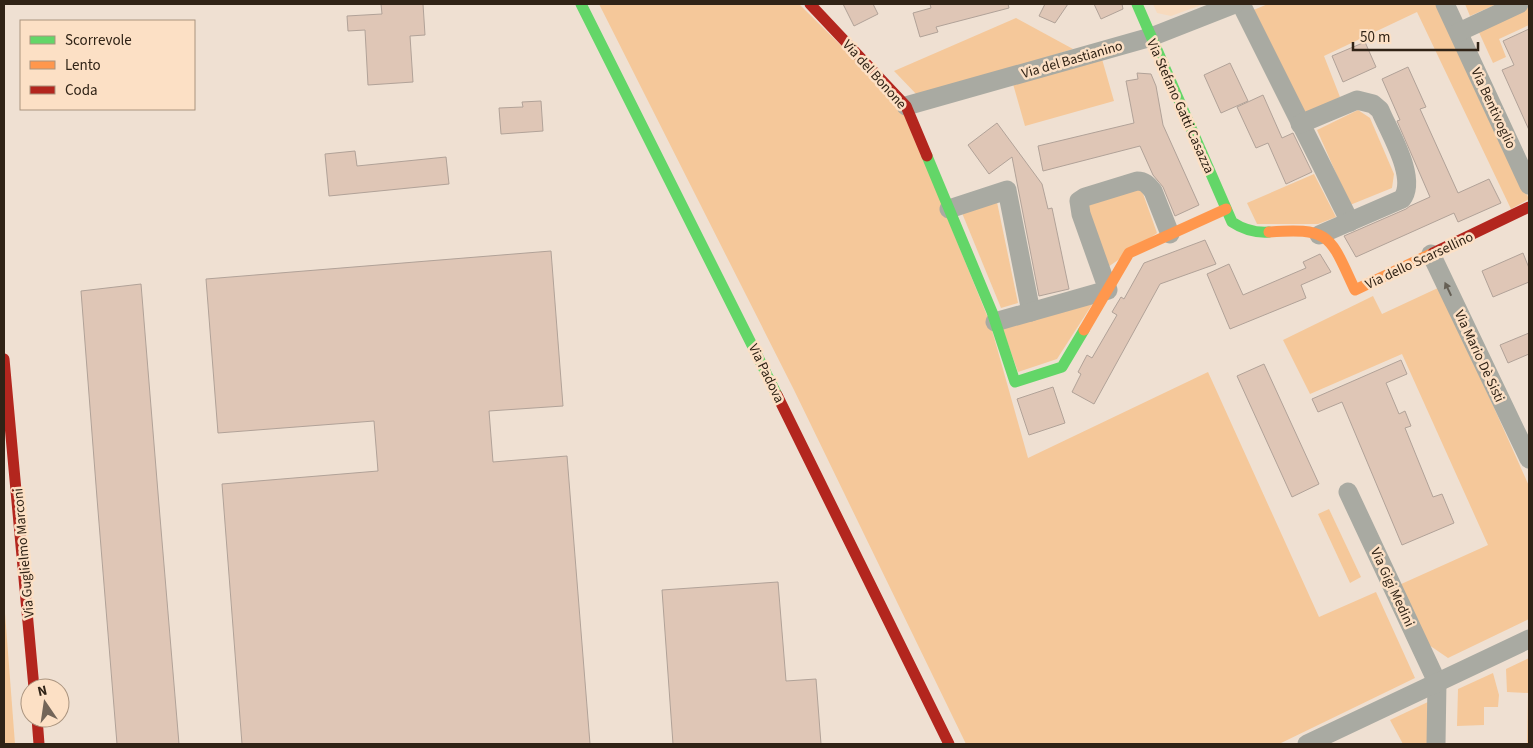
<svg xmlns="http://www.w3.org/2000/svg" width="1533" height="748" viewBox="0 0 1533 748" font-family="'Source Sans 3',sans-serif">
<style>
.built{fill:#f7dabe}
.green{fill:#f5c89a}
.building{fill:#dfc6b6;stroke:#b1a298}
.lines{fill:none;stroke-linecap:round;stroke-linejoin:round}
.street{stroke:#a9aaa2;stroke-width:19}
.fast{stroke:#63d668;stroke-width:11}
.slow{stroke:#ff974d;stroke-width:11}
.jam{stroke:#b3261e;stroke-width:11}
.oneway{fill:#666055}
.labels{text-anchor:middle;stroke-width:5;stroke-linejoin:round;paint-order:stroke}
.street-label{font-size:14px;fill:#302316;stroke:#fce0c5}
</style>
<rect width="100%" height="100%" fill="#efe0d2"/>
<path class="built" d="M1153 4H1204L1171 16 1157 13Z"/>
<g class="green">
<path d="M599 4H799L902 106 990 323 1028 458 1208 372 1319 617 1376 592 1415 678 1279 744H966L794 390Z"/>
<path d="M1268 4H1436L1529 199 1511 209 1417 12 1324 56 1340 97 1303 116 1251 11Z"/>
<path d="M1465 4H1497L1470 16Z"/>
<path d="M1529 5V25L1499 39 1506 57 1493 63 1477 28Z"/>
<path d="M1016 18 1073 49 919 97 894 71Z"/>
<path d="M1102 59 1114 101 1025 126 1013 84Z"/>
<path d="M1358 110 1370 118 1394 174 1392 188 1350 205 1317 130Z"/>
<path d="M1314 174 1336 217 1318 224H1257L1247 203Z"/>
<path d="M1141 188 1157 233 1108 267 1086 206Z"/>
<path d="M997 202 1018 303 1001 308 962 213Z"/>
<path d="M1440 287 1529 486V619L1448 658 1429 645 1399 585 1488 545 1402 354 1310 394 1283 340 1373 296 1382 314Z"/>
<path d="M1095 300 1057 359 1018 372 1002 327Z"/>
<path d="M1329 509 1361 577 1350 583 1318 514Z"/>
<path d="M4 600 15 744H4Z"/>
<path d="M1529 658V744H1527L1528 693 1507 692 1506 669Z"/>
<path d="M1493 673 1499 695 1498 707H1484V725L1457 726 1458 689Z"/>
<path d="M1430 701 1429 744H1403L1390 720Z"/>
</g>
<g class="building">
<path d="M381 4H423L425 35 410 36 413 82 368 85 365 30 348 31 347 16 382 14Z"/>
<path d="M843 4H873L878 14 854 26Z"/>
<path d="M930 4H1008L1009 8 936 27 938 32 920 37 913 13 931 8Z"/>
<path d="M1045 4H1068L1055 23 1039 16Z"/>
<path d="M1094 4H1122L1123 9 1101 19Z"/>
<path d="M1529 29V130L1502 70 1514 65 1503 41Z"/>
<path d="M1365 42 1376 67 1343 82 1332 56Z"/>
<path d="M1230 63 1248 101 1221 113 1204 75Z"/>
<path d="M1408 67 1426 107 1420 109 1458 193 1489 179 1501 203 1458 222 1454 213 1356 257 1344 236 1406 209 1410 206 1430 197 1397 121 1400 120 1382 79Z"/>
<path d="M1137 73 1151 74 1156 86 1163 125 1199 205 1175 216 1163 187 1153 175 1140 146 1043 171 1038 146 1134 123 1126 81 1138 79Z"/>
<path d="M1263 95 1282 138 1293 133 1312 172 1286 184 1268 143 1256 148 1237 107Z"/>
<path d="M541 101 543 131 501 134 499 108 523 107 522 102Z"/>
<path d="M997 123 1042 184 1048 209 1052 208 1069 289 1039 296 1012 157 989 174 968 145Z"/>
<path d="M355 151 357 166 446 157 449 184 329 196 325 154Z"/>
<path d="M1205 240 1216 264 1160 284 1094 404 1072 392 1081 374 1078 372 1087 355 1092 358 1117 315 1112 312 1121 297 1124 299 1144 263Z"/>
<path d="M551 251 563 406 489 411 493 462 567 456 590 744H242L222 484 378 471 374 421 218 433 206 279Z"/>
<path d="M1523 253 1529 268V282L1493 297 1482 271Z"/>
<path d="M1320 254 1331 272 1301 285 1306 298 1230 329 1207 274 1229 264 1243 295 1306 268 1303 262Z"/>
<path d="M141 284 158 493 179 744H117L97 498 81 291Z"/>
<path d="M1529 333V354L1508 363 1500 345Z"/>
<path d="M1401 360 1407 374 1386 383 1399 414 1405 411 1411 426 1405 428 1433 497 1442 494 1454 523 1402 545 1342 402 1318 412 1312 399Z"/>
<path d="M1264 364 1319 484 1292 497 1237 376Z"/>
<path d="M1053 387 1065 423 1029 435 1017 399Z"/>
<path d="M778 582 786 681 816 679 821 744H673L662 590Z"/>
</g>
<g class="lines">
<g class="street">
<path d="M1241 4 1350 222"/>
<path d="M1445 4 1529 185"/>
<path d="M1459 32 1519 4"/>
<path d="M906 106 1151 37 1235 4"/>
<path d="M1300 124 1357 100 1373 104 1380 110C1389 132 1418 178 1402 199L1319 235"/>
<path d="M949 209 1007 190 1031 312"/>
<path d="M1431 254 1529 459"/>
<path d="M995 322 1108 290 1081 214 1079 201 1085 197 1137 181C1145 181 1148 185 1153 191L1170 234"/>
<path d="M1348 492 1437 682 1436 744"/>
<path d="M1307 744 1529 639"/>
</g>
<g class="fast">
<path d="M581 4 777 395"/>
<path d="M1137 4 1232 222C1244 230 1255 233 1269 232"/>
<path d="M927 156 992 312 1015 382 1062 367 1084 330"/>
</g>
<g class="slow">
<path d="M1269 232C1332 227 1330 237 1355 290L1433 253"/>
<path d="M1084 330 1129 253 1226 209"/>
</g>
<g class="jam">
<path d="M810 4 906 106 927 156"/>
<path d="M1433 253 1529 207"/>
<path d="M4 359 34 688"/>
<path d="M777 395 949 744"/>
<path d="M37 718 39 744"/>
</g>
</g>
<defs><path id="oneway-solid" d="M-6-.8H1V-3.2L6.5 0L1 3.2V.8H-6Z" transform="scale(1.25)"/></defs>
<use class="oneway" href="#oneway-solid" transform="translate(1448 289) rotate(-115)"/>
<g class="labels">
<g class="street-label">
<text transform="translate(1072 59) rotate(-16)" y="5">Via del Bastianino</text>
<text transform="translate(875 74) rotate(48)" y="5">Via del Bonone</text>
<text transform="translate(1181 106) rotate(66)" y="5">Via Stefano Gatti Casazza</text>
<text transform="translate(1494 108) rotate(65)" y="5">Via Bentivoglio</text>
<text transform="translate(1419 260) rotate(-25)" y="5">Via dello Scarsellino</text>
<text transform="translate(1480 356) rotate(65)" y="5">Via Mario Dè Sisti</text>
<text transform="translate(767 373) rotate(64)" y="5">Via Padova</text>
<text transform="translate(23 553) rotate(-95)" y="5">Via Guglielmo Marconi</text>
<text transform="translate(1393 587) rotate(65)" y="5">Via Gigi Medini</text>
</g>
</g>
<rect width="1533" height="748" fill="none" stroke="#302316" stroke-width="10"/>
<rect x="20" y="20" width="175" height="90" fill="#fce0c5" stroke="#aa947f"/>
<rect x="30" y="36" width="25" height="8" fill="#63d668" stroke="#aa947f"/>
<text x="65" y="45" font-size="15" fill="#302316">Scorrevole</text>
<rect x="30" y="61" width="25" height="8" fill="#ff974d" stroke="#aa947f"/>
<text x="65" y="70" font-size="15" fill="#302316">Lento</text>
<rect x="30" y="86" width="25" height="8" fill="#b3261e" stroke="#aa947f"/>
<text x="65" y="95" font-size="15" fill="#302316">Coda</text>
<g transform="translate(45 703) rotate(347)"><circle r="24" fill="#fce0c5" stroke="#aa947f"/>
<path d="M0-4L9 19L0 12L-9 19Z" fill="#736558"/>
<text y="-8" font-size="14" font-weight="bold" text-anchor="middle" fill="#302316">N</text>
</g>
<path d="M1353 42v8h125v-8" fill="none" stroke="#302316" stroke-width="2.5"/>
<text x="1360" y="42" font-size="15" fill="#302316" stroke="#fce0c5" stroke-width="4" paint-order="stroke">50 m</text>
</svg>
